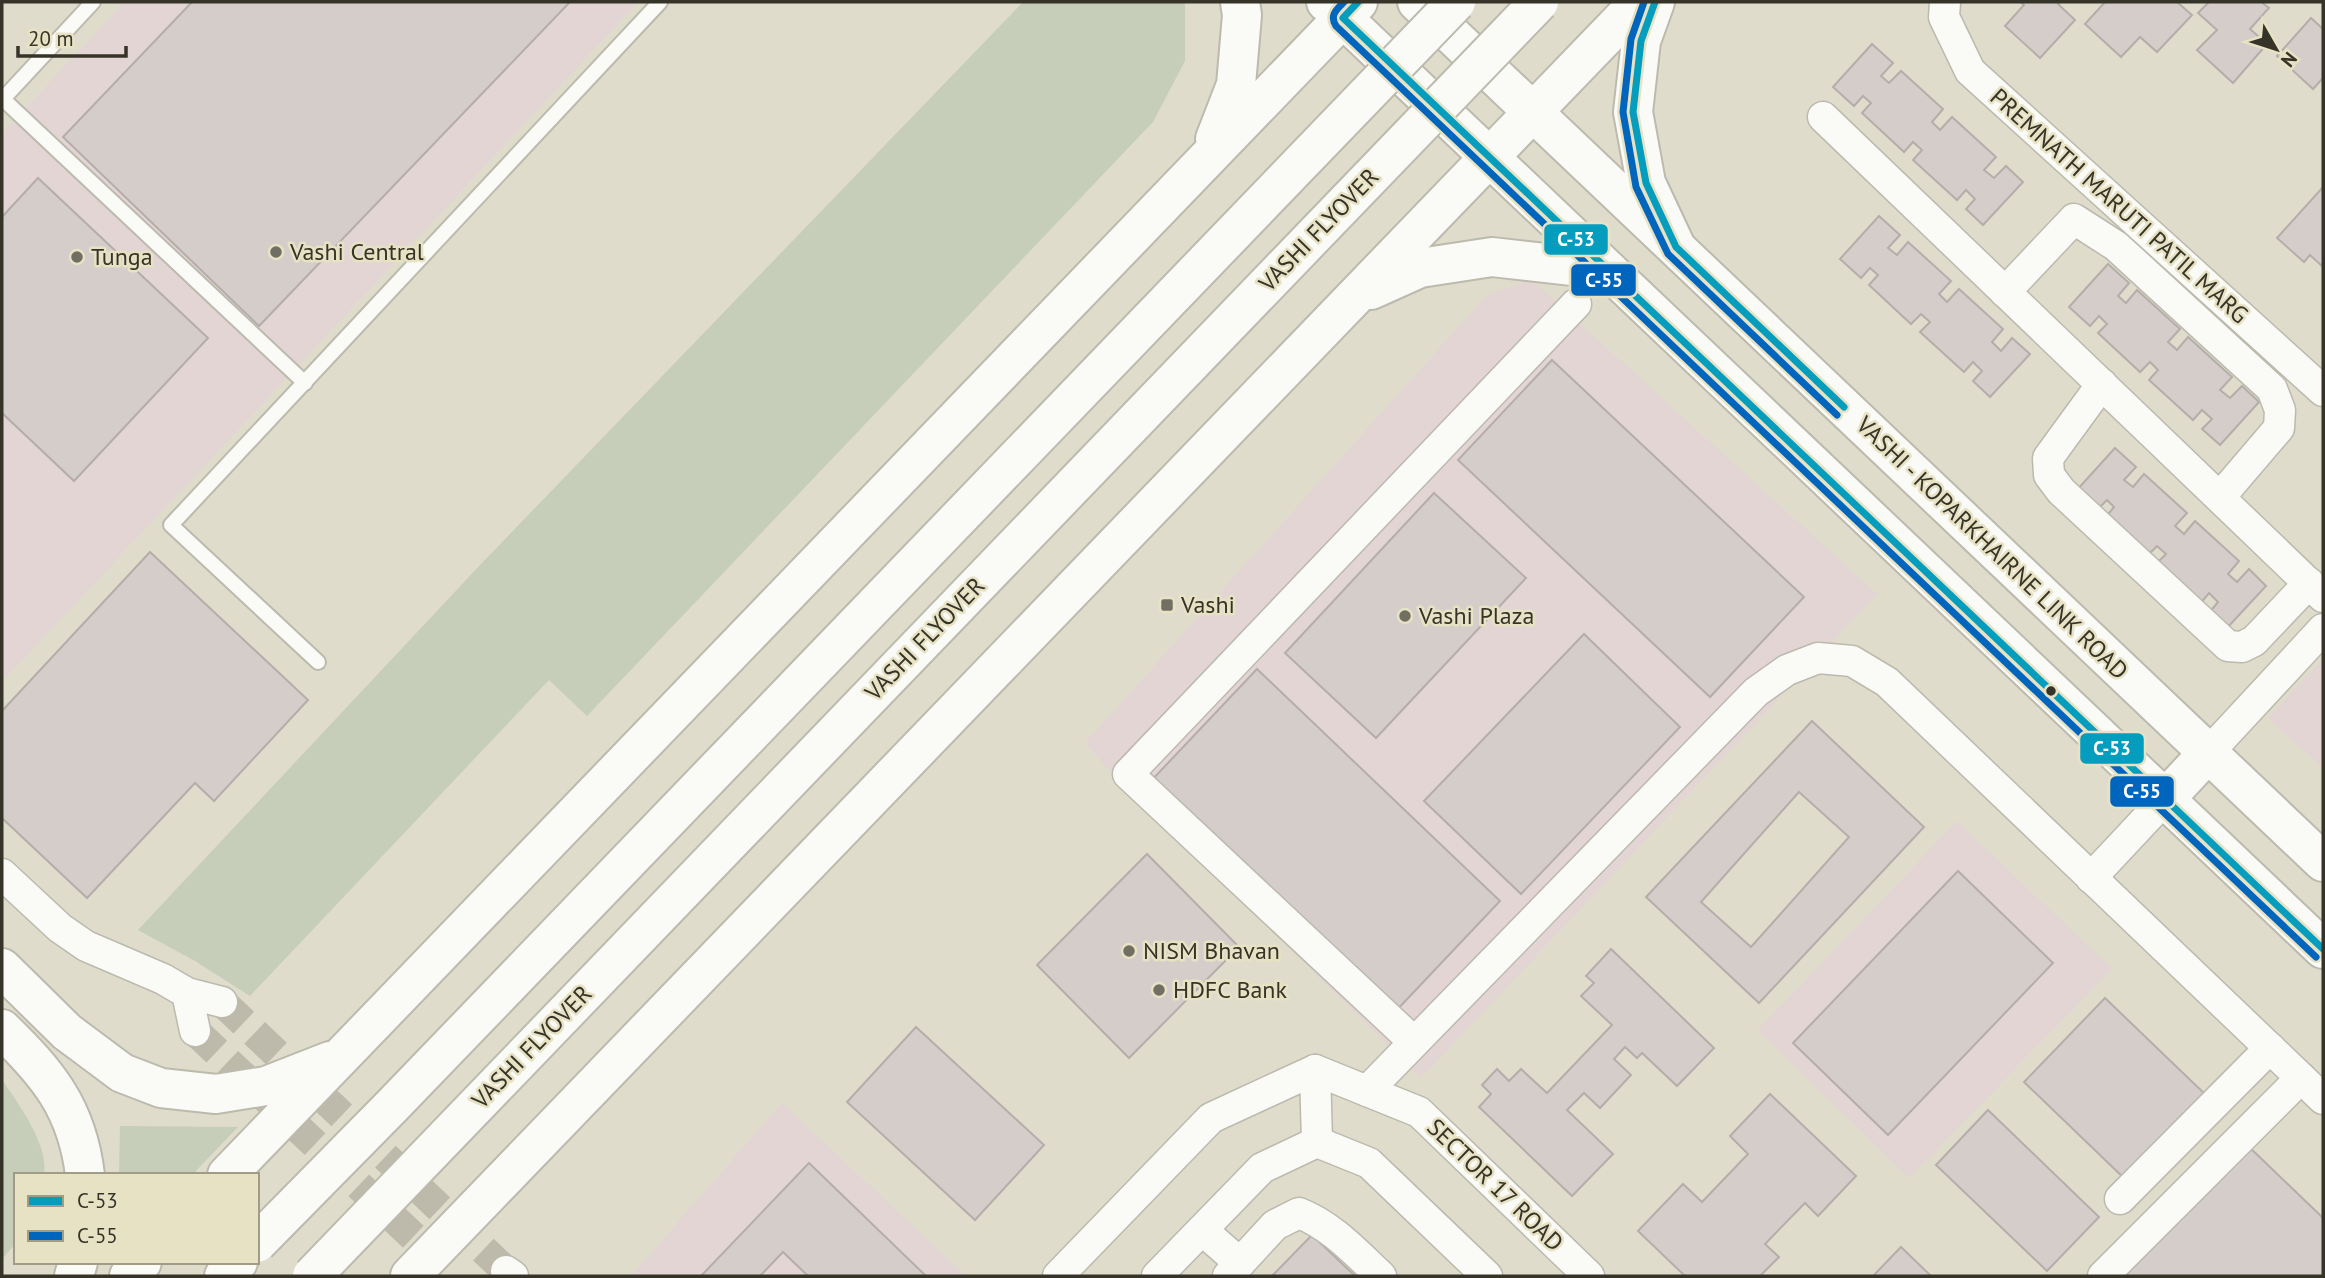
<svg xmlns="http://www.w3.org/2000/svg" width="2325" height="1278" viewBox="0 0 2325 1278" font-family="'PT Sans',sans-serif">
<style>
.commercial{fill:#e3d5d4}
.green{fill:#c6ceba}
.building{fill:#d5cdca;stroke:#b4ada9;stroke-width:2;fill-rule:evenodd}
.lines{fill:none;stroke-linecap:round;stroke-linejoin:round}
.street-tunnel{stroke:#bdbaab;stroke-width:30;stroke-dasharray:30 15;stroke-linecap:butt}
.lane-casing{stroke:#bcbaad;stroke-width:18}
.street-casing{stroke:#bcbaad;stroke-width:33}
.secondary-casing{stroke:#bcbaad;stroke-width:42}
.primary-casing{stroke:#bcbaad;stroke-width:42}
.highway-casing{stroke:#bcbaad;stroke-width:42}
.lane{stroke:#fafaf7;stroke-width:14}
.street{stroke:#fafaf7;stroke-width:30}
.secondary{stroke:#fafaf7;stroke-width:38}
.primary{stroke:#fafaf7;stroke-width:38}
.highway{stroke:#fafaf7;stroke-width:38}
.highway-bridge-casing{stroke:#bcbaad;stroke-width:42;stroke-linecap:butt}
.highway-bridge{stroke:#fafaf7;stroke-width:38}
.bus-1-casing{stroke:#e7e2c4;stroke-width:12}
.bus-2-casing{stroke:#e7e2c4;stroke-width:12}
.bus-1{stroke:#059dbe;stroke-width:7}
.bus-2{stroke:#0065bd;stroke-width:7}
.poi-dot{fill:#716f62;stroke:#e7e2c4;stroke-width:2.5}
.bus-dot{fill:#363429;stroke:#e7e2c4;stroke-width:2.5}
.labels{text-anchor:middle;stroke-width:5;stroke-linejoin:round;paint-order:stroke}
.street-label{font-size:24px;fill:#363429;stroke:#e7e2c4}
.poi-label{font-size:24px;fill:#363429;stroke:#e7e2c4;text-anchor:start}
.line-badge{stroke:#e7e2c4;stroke-width:2.5}
.badge-label{font-size:19px;text-anchor:middle;font-weight:bold;fill:#fff}
</style>
<rect width="100%" height="100%" fill="#dfdccc"/>
<g class="commercial">
<path d="M125 2H638L2 682V133Z"/>
<path d="M1532 280 1877 594 1421 1078 1107 768 1085 743 1488 294Z"/>
<path d="M2323 658V768L2268 718Z"/>
<path d="M1957 821 2112 969 1909 1178 1758 1030Z"/>
<path d="M782 1103 966 1276H631Z"/>
</g>
<g class="green">
<path d="M1023 2H1185V61L1153 122 587 716 549 680 250 996 195 961 138 930 480 565Z"/>
<path d="M3 1081C19 1105 49 1145 44 1175H16V1243L2 1259Z"/>
<path d="M120 1126 238 1127 192 1175H119Z"/>
</g>
<g class="building">
<path d="M192 2H570L259 326 63 137Z"/>
<path d="M2020 2H2060L2058 4 2075 20 2040 58 2005 26 2024 5Z"/>
<path d="M2105 2H2177L2192 15 2157 52 2140 37 2121 57 2085 24Z"/>
<path d="M2209 2H2261L2269 8 2250 29 2267 44 2233 83 2197 50 2217 30 2198 13Z"/>
<path d="M2311 18 2323 29V78L2313 89 2277 56Z"/>
<path d="M1872 44 1893 63 1881 76 1889 83 1901 71 1943 109 1932 122 1940 130 1952 117 1996 157 1984 170 1994 178 2006 166 2023 182 1983 225 1966 209 1975 199 1966 190 1957 200 1913 160 1922 150 1913 142 1904 152 1862 113 1871 103 1863 96 1854 106 1833 87Z"/>
<path d="M38 178 208 338 74 481 2 413V217Z"/>
<path d="M2323 187V267L2310 255 2304 262 2277 238Z"/>
<path d="M1879 216 1900 235 1888 248 1897 255 1908 242 1951 281 1939 294 1947 302 1959 289 2003 329 1992 342 2001 351 2012 338 2030 354 1990 397 1973 381 1982 371 1973 362 1964 372 1920 332 1930 322 1921 314 1911 324 1869 285 1878 275 1870 268 1861 278 1840 259Z"/>
<path d="M2108 264 2129 283 2118 296 2126 303 2137 290 2180 329 2168 342 2177 350 2188 337 2232 377 2220 390 2230 398 2242 386 2259 402 2220 445 2202 429 2212 419 2202 410 2193 420 2149 380 2158 370 2150 362 2140 372 2098 333 2107 324 2099 316 2090 326 2069 307Z"/>
<path d="M1552 360 1804 597 1710 697 1458 460Z"/>
<path d="M2115 448 2136 467 2124 480 2133 487 2144 474 2187 513 2175 526 2184 534 2195 521 2239 561 2228 574 2237 582 2249 569 2266 586 2226 629 2209 613 2218 602 2209 593 2200 604 2156 564 2166 554 2157 546 2147 556 2105 518 2114 507 2107 500 2097 510 2076 491Z"/>
<path d="M1434 493 1526 578 1376 738 1285 653Z"/>
<path d="M150 552 308 700 214 801 195 783 87 898 2 818V711Z"/>
<path d="M1584 634 1680 727 1521 894 1424 801Z"/>
<path d="M1257 669 1500 901 1393 1014 1150 782Z"/>
<path d="M1812 721 1924 827 1759 1003 1646 897ZM1799 792 1849 837 1751 947 1701 902Z"/>
<path d="M1147 854 1239 947 1129 1058 1037 965Z"/>
<path d="M1958 871 2053 963 1888 1135 1793 1043Z"/>
<path d="M1611 949 1714 1048 1677 1086 1642 1053 1637 1058 1625 1047 1614 1059 1631 1075 1600 1108 1584 1093 1567 1110 1613 1154 1572 1196 1479 1107 1491 1094 1482 1085 1497 1069 1509 1081 1521 1069 1547 1093 1612 1025 1581 996 1594 983 1586 976Z"/>
<path d="M2105 998 2208 1097 2127 1181 2024 1082Z"/>
<path d="M916 1027 1044 1145 975 1220 847 1102Z"/>
<path d="M1770 1094 1856 1176 1818 1216 1805 1203 1765 1244 1779 1257 1760 1276H1685L1638 1231 1683 1184 1702 1202 1748 1154 1730 1136Z"/>
<path d="M1988 1110 2099 1217 2047 1271 1936 1165Z"/>
<path d="M2245 1143 2323 1218V1276H2117Z"/>
<path d="M809 1163 926 1276H808L783 1252 760 1276H701Z"/>
<path d="M1312 1235 1355 1276H1272Z"/>
<path d="M1901 1247 1931 1276H1873Z"/>
</g>
<g class="lines">
<g class="street-tunnel">
<path d="M222 1002 506 1271"/>
<path d="M195 1031 455 1276"/>
</g>
<defs>
<g id="lane">
<path d="M3 99 305 383"/>
<path d="M2 100 93 2"/>
<path d="M318 662 171 525 660 2"/>
</g>
<g id="street">
<path d="M1945 2 1944 17 1970 71 2323 391"/>
<path d="M1823 117 2323 597"/>
<path d="M2005 292 2074 219 2116 246 2272 389 2280 410 2279 428 2220 497"/>
<path d="M2102 384 2048 458 2049 475 2061 491 2228 646 2242 647 2254 641 2309 583"/>
<path d="M2208 753 2323 629"/>
<path d="M2 874 60 928 86 946 163 979 187 993 222 1002"/>
<path d="M2091 878 2165 799"/>
<path d="M187 993 195 1031"/>
<path d="M1414 1042 1128 774 1576 304"/>
<path d="M1315 1070 1317 1142"/>
<path d="M1367 1091 1756 692 1787 670 1818 658 1852 661 1887 682 2323 1099"/>
<path d="M2120 1199 2270 1048"/>
<path d="M1202 1230 1240 1263"/>
<path d="M506 1271 513 1276"/>
<path d="M1058 1276 1211 1118 1315 1070 1419 1112 1589 1276"/>
<path d="M1157 1276 1262 1168 1317 1142 1369 1163 1487 1276"/>
<path d="M1228 1276 1275 1225 1299 1213C1332 1226 1355 1252 1381 1276"/>
<path d="M2103 1276 2301 1078"/>
</g>
<g id="secondary">
<path d="M1326 2 2323 949"/>
<path d="M1417 2 2323 862"/>
<path d="M2165 799 2208 753"/>
</g>
<g id="primary">
<path d="M2 1029C48 1074 77 1108 85 1175"/>
<path d="M74 1276 78 1262"/>
</g>
<g id="highway">
<path d="M1655 2 1641 41 1633 112 1646 183 1676 247"/>
<path d="M1215 139 1236 85 1242 15 1240 2"/>
<path d="M1371 290 1420 268 1492 257 1608 270"/>
<path d="M2 968 67 1032 122 1073 161 1088 216 1094 266 1086 330 1061"/>
<path d="M227 1175 1358 2"/>
<path d="M129 1276 142 1262"/>
<path d="M224 1276 238 1262"/>
<path d="M410 1276 1639 2"/>
</g>
</defs>
<use href="#lane" class="lane-casing"/>
<use href="#street" class="street-casing"/>
<use href="#secondary" class="secondary-casing"/>
<use href="#primary" class="primary-casing"/>
<use href="#highway" class="highway-casing"/>
<use href="#lane" class="lane"/>
<use href="#street" class="street"/>
<use href="#secondary" class="secondary"/>
<use href="#primary" class="primary"/>
<use href="#highway" class="highway"/>
<defs>
<g id="highway-bridge">
<path d="M257 1243 392 1106 1456 2"/>
<path d="M312 1276 1539 2"/>
</g>
</defs>
<use href="#highway-bridge" class="highway-bridge-casing"/>
<use href="#highway-bridge" class="highway-bridge"/>
<defs>
<g id="bus-1">
<path d="M1358 2 1343 18 2323 949"/>
<path d="M1655 2 1641 41 1633 112 1646 183 1676 247 1844 407"/>
</g>
<g id="bus-2">
<path d="M1344 2C1337 9 1329 15 1336 26L2316 957"/>
<path d="M1644 2 1631 39 1623 112 1636 187 1668 254 1837 415"/>
</g>
</defs>
<use href="#bus-1" class="bus-1-casing"/>
<use href="#bus-2" class="bus-2-casing"/>
<use href="#bus-1" class="bus-1"/>
<use href="#bus-2" class="bus-2"/>
</g>
<g class="poi-dot">
<circle cx="276" cy="252" r="7"/>
<circle cx="77" cy="257" r="7"/>
<rect x="1160" y="598" width="14" height="14" rx="3.5"/>
<circle cx="1405" cy="616" r="7"/>
<circle cx="1129" cy="951" r="7"/>
<circle cx="1159" cy="990" r="7"/>
</g>
<circle class="bus-dot" cx="2051" cy="691" r="6"/>
<g class="labels">
<g class="street-label">
<text transform="translate(2119 206) rotate(42)" y="8">PREMNATH MARUTI PATIL MARG</text>
<text transform="translate(1319 230) rotate(-46)" y="8">VASHI FLYOVER</text>
<text transform="translate(1992 548) rotate(44)" y="8">VASHI - KOPARKHAIRNE LINK ROAD</text>
<text transform="translate(925 639) rotate(-46)" y="8">VASHI FLYOVER</text>
<text transform="translate(532 1047) rotate(-46)" y="8">VASHI FLYOVER</text>
<text transform="translate(1495 1185) rotate(44)" y="8">SECTOR 17 ROAD</text>
</g>
<g class="poi-label">
<text x="290" y="260">Vashi Central</text>
<text x="91" y="265">Tunga</text>
<text x="1181" y="613">Vashi</text>
<text x="1419" y="624">Vashi Plaza</text>
<text x="1143" y="959">NISM Bhavan</text>
<text x="1173" y="998">HDFC Bank</text>
</g>
</g>
<g class="line-badge">
<rect x="1543" y="223" width="66" height="33" rx="7" fill="#059dbe"/>
<rect x="1570" y="263" width="67" height="34" rx="7" fill="#0065bd"/>
<rect x="2079" y="732" width="66" height="33" rx="7" fill="#059dbe"/>
<rect x="2109" y="775" width="66" height="33" rx="7" fill="#0065bd"/>
</g>
<g class="badge-label">
<text x="1576" y="246">C-53</text>
<text x="1604" y="287">C-55</text>
<text x="2112" y="755">C-53</text>
<text x="2142" y="798">C-55</text>
</g>
<rect width="2325" height="1278" fill="none" stroke="#363429" stroke-width="7"/>
<rect x="14" y="1173" width="245" height="91" fill="#e7e2c4" stroke="#a09c86" stroke-width="2"/>
<rect x="28" y="1196" width="35" height="10" fill="#059dbe" stroke="#a09c86" stroke-width="2"/>
<text x="77" y="1208" font-size="21" fill="#363429">C-53</text>
<rect x="28" y="1231" width="35" height="10" fill="#0065bd" stroke="#a09c86" stroke-width="2"/>
<text x="77" y="1243" font-size="21" fill="#363429">C-55</text>
<g transform="translate(2276 49) rotate(129)" stroke="#e7e2c4" stroke-width="5" paint-order="stroke">
<path d="M0-5L12 26L0 18L-12 26Z" fill="#363429"/>
<text y="-10" font-size="19" font-weight="bold" text-anchor="middle" fill="#363429">N</text>
</g>
<path d="M18 46v10h108v-10" fill="none" stroke="#363429" stroke-width="3.5"/>
<text x="28" y="46" font-size="21" fill="#363429" stroke="#e7e2c4" stroke-width="5" paint-order="stroke">20 m</text>
</svg>
